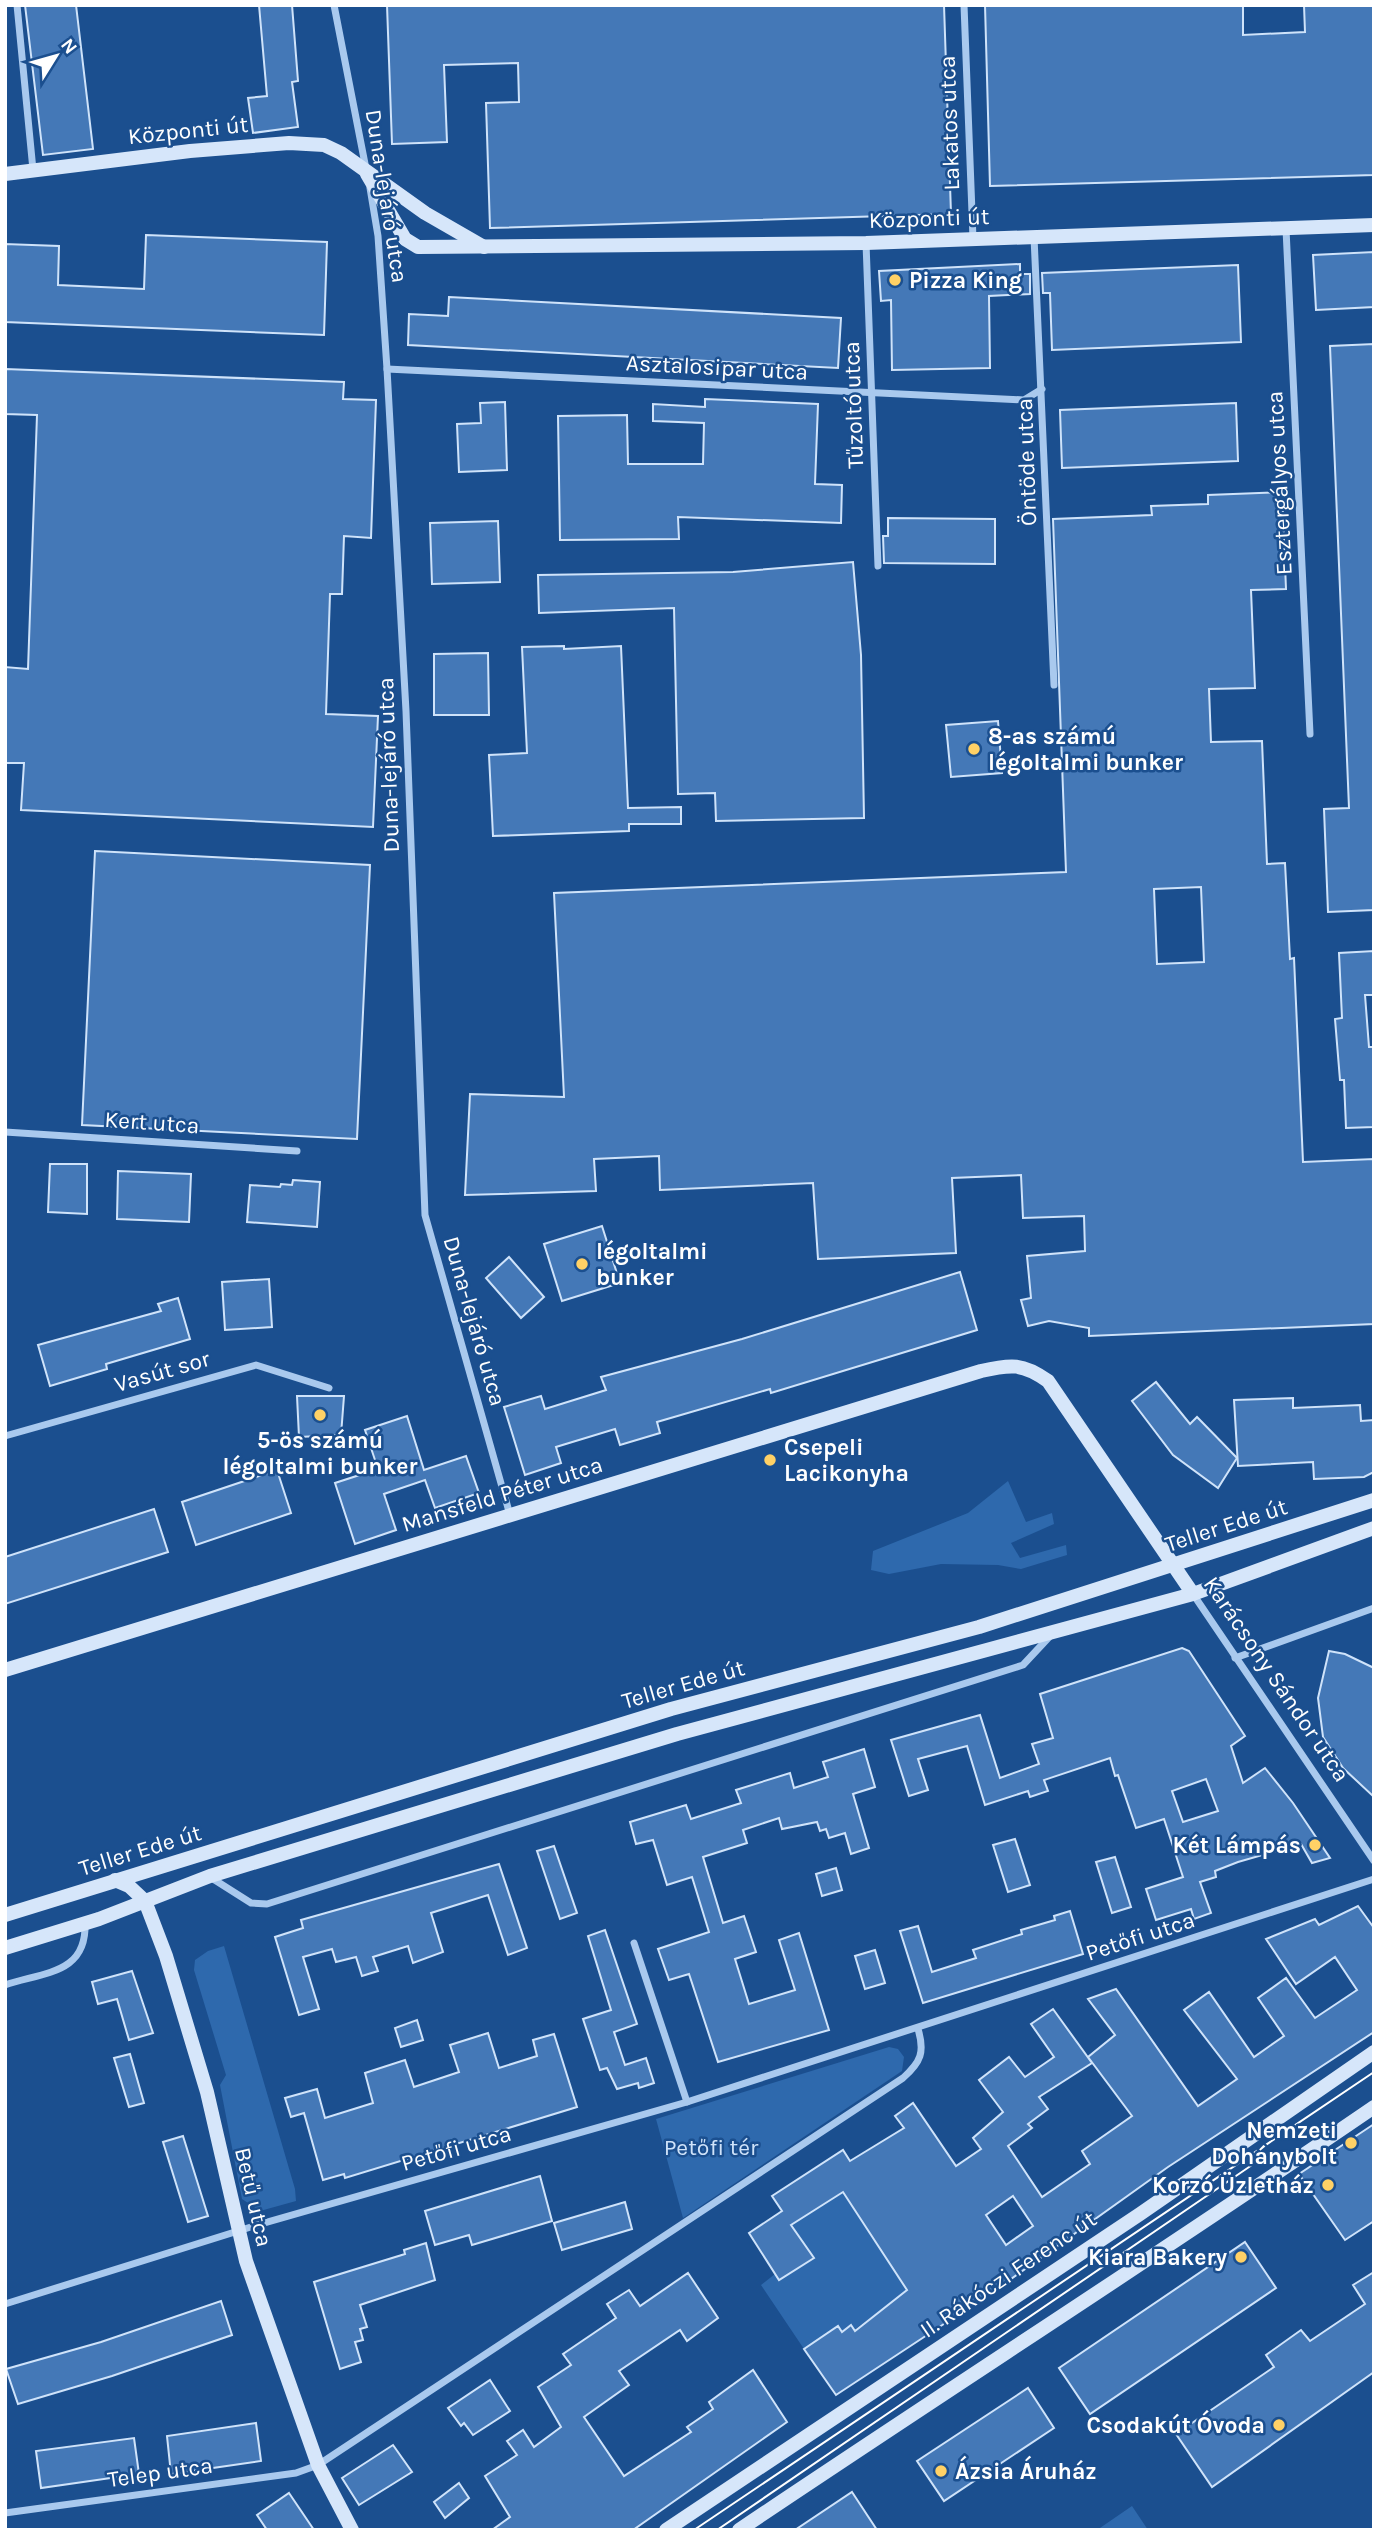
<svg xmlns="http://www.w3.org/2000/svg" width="1379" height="2535" viewBox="0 0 1379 2535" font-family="Karla,sans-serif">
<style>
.green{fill:#2e69ad}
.building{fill:#4478b7;stroke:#cfe3fa;stroke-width:2;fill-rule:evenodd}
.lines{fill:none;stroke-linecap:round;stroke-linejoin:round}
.street{stroke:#a9c9ee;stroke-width:7}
.secondary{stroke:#d6e6fa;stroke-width:14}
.tram{stroke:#fff;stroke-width:2}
.poi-dot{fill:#ffd166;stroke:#1b4f8f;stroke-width:2.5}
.labels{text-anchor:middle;stroke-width:5;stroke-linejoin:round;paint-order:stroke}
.street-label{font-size:23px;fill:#fff;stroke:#1b4f8f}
.poi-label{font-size:23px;font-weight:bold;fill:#fff;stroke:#1b4f8f;text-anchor:start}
.park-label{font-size:23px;fill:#cfe3fa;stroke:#1b4f8f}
</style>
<rect width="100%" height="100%" fill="#1b4f8f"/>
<g class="green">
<path d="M1008 1481 1026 1522 1052 1513 1054 1524 1011 1543 1020 1558 1066 1545 1067 1555 1021 1569 998 1565 941 1564 889 1574 871 1570 873 1551 968 1513Z"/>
<path d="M224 1946 295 2189 296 2201 260 2211 242 2199 220 2085 226 2075 194 1970 195 1960 208 1951Z"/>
<path d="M889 2047 898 2049 904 2057 902 2071 683 2218 656 2119Z"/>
<path d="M843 2192 871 2232 904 2240 884 2255 917 2304 893 2301 854 2330 851 2325 842 2332 837 2326 804 2349 761 2285 775 2274 779 2280 814 2259 791 2225Z"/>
<path d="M1132 2506 1148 2530H1097Z"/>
</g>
<g class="building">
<path d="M25 5H76L93 149 43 155Z"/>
<path d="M259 5H292L298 81 292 82 298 127 253 133 248 98 267 96Z"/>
<path d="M387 5H944L951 214 490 228 486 103 519 102 518 63 444 65 447 142 392 144Z"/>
<path d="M985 5H1243V35L1305 32 1304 5H1374V175L990 186Z"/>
<path d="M146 235 327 242 324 335 5 322V244L59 246 58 285 144 289Z"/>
<path d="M1374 252V307L1316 310 1313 255Z"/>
<path d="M1020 264V274H1030V294L989 296 990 368 892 370 891 300 881 301 879 271Z"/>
<path d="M1238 265 1241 342 1052 350 1050 293H1043L1042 273Z"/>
<path d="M449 297 841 318 838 368 408 345 409 314 448 316Z"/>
<path d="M1374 344V910L1328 912 1324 809 1349 808 1330 346Z"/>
<path d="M5 369 344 382 343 399 376 400 371 538 344 536 342 594H330L326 714 378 716 373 827 21 810 24 763H5V667L28 669 37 415 5 414Z"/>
<path d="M705 399 818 404 815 484 842 485 841 523 678 517 679 539 560 540 558 416 627 415 628 464H703L704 423 653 421V404L705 407Z"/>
<path d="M505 402 507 470 459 472 457 424 481 423 480 403Z"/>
<path d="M1236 403 1238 461 1062 468 1060 410Z"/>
<path d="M1282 492 1286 589 1251 590 1255 688 1209 689 1211 742 1262 741 1267 864 1285 863 1290 959 1294 958 1303 1162 1374 1159V1324L1089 1336V1328L1049 1321 1028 1326 1021 1300 1031 1298 1027 1256 1085 1251 1084 1216 1023 1218 1021 1175 952 1178 956 1253 818 1259 813 1183 660 1190 659 1156 594 1159 596 1191 465 1195 470 1094 564 1097 554 893 1066 872 1053 519 1152 515 1151 506 1208 504V495ZM1201 887 1204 962 1157 964 1154 889Z"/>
<path d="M888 518 995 519V564L884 563 883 536H888Z"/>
<path d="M498 521 500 582 432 584 430 523Z"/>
<path d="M853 562 861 655 864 818 716 821 715 793 678 794 674 608 539 613 538 575 733 572Z"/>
<path d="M564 646V649L621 646 628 808 681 807V824H629V831L493 836 489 755 527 753 522 647Z"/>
<path d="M488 653 489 715H434V654Z"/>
<path d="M998 721 1002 773 951 777 946 725Z"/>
<path d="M95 851 370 865 357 1139 82 1125Z"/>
<path d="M1374 951V995H1365L1369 1047H1374V1127L1346 1128 1344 1080H1340L1335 1019 1342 1018 1339 953Z"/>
<path d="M50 1164H87V1214L48 1212Z"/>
<path d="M118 1171 191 1174 189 1222 117 1219Z"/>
<path d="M293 1180 320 1182 317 1227 247 1222 250 1185 280 1187 281 1184 292 1185Z"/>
<path d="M602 1226 620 1283 562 1301 544 1244Z"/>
<path d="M509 1257 544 1297 521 1318 486 1278Z"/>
<path d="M960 1272 977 1330 771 1393 770 1389 657 1422 660 1433 620 1445 615 1429 556 1447 561 1463 525 1475 504 1407 541 1396 545 1409 606 1390 601 1377 742 1339Z"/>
<path d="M269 1279 272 1327 225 1330 222 1282Z"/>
<path d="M178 1298 190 1339 106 1364 107 1369 50 1386 38 1345 161 1311 158 1304Z"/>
<path d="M1156 1382 1190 1424 1197 1417 1237 1458 1218 1488 1173 1455 1132 1401Z"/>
<path d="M297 1396H344L341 1435 299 1437Z"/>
<path d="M1293 1398V1408L1360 1405 1361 1421 1374 1420V1472L1364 1477 1314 1479 1313 1462 1238 1466 1234 1400Z"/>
<path d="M407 1416 424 1470 466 1456 479 1493 435 1508 425 1480 384 1494 396 1530 355 1544 335 1483 378 1469 365 1430Z"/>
<path d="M277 1470 291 1513 196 1545 182 1502Z"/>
<path d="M154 1509 168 1552 5 1604V1557Z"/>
<path d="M1182 1648 1189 1651 1245 1736 1231 1746 1243 1783 1265 1768 1293 1803 1330 1858 1312 1863 1301 1844 1238 1862 1215 1871 1216 1877 1200 1882 1211 1913 1194 1919 1191 1909 1156 1920 1146 1889 1183 1877 1164 1819 1136 1828 1118 1775 1115 1776 1110 1758 1044 1780 1048 1791 1030 1797 1028 1791 985 1805 967 1746 918 1759 928 1790 909 1796 891 1740 980 1715 1000 1778 1039 1764 1032 1744 1053 1738 1040 1694ZM1206 1779 1218 1811 1183 1822 1172 1791Z"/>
<path d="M1329 1651 1345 1654 1374 1668V1797L1343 1768 1323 1737 1318 1698Z"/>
<path d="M864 1749 875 1787 853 1794 869 1848 851 1854 845 1833 829 1838 826 1829 820 1831 817 1822 782 1829 779 1818 743 1830 747 1843 703 1857 723 1923 744 1916 756 1952 735 1959 749 2004 795 1990 779 1940 799 1933 829 2030 718 2062 689 1974 669 1980 658 1949 709 1932 692 1877 667 1885 653 1840 636 1844 630 1822 686 1805 691 1819 741 1803 736 1790 790 1773 794 1788 828 1777 823 1762Z"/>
<path d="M1015 1839 1030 1885 1008 1892 993 1845Z"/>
<path d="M554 1846 577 1913 560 1919 537 1851Z"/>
<path d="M1115 1857 1131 1907 1112 1913 1096 1862Z"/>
<path d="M499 1864 527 1948 508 1955 488 1895 431 1913 443 1952 413 1963 408 1946 373 1957 378 1971 362 1976 356 1957 336 1962 332 1949 303 1957 319 2009 299 2015 275 1937 303 1928 301 1920Z"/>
<path d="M836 1868 842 1890 822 1896 816 1874Z"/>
<path d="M1358 1906 1374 1928V2032L1168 2167 997 2289 836 2395 804 2349 838 2326 842 2332 851 2325 855 2331 907 2290 843 2192 791 2225 814 2258 779 2280 749 2233 782 2211 772 2196 843 2150 850 2161 904 2128 895 2116 913 2103 956 2166 981 2149 973 2138 1003 2112 979 2080 1009 2057 1025 2077 1054 2057 1031 2024 1053 2009 1092 2063 1039 2097 1048 2109 1028 2124 1032 2128 1008 2146 1042 2197 1090 2164 1082 2151 1132 2116 1088 2057 1115 2035 1088 1999 1116 1989 1198 2106 1237 2079 1184 2010 1209 1992 1254 2057 1284 2036 1258 1998 1286 1978 1315 2018 1357 1990 1335 1957 1296 1984 1266 1939 1315 1919 1319 1925ZM1013 2196 1033 2226 1006 2245 986 2215Z"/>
<path d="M1070 1911 1083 1954 923 2003 900 1931 918 1926 932 1972 976 1958 973 1950 1022 1934 1021 1930 1055 1920 1054 1916Z"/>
<path d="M605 1930 637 2024 614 2032 625 2065 646 2058 654 2083 639 2088 638 2083 617 2089 607 2068 600 2070 583 2019 611 2010 588 1936Z"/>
<path d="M875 1950 885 1983 865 1989 855 1956Z"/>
<path d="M132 1971 153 2033 129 2040 117 1999 98 2004 92 1982Z"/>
<path d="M417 2020 423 2040 401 2047 395 2028Z"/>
<path d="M488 2033 499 2068 537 2056 533 2040 554 2034 577 2107 345 2178 344 2174 323 2180 304 2113 291 2117 285 2098 317 2089 325 2118 373 2103 365 2073 405 2060 414 2087 459 2072 450 2045Z"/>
<path d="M130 2054 144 2103 129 2107 114 2058Z"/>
<path d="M1374 2124V2221L1345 2240 1299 2174Z"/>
<path d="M183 2136 208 2216 188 2222 163 2142Z"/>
<path d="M540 2176 552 2221 472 2245 469 2235 435 2245 425 2211Z"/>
<path d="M625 2202 632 2229 562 2250 554 2223Z"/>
<path d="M1245 2242 1276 2288 1090 2414 1059 2368Z"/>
<path d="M426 2243 435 2280 360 2305 367 2327 360 2329 363 2340 355 2342 361 2362 340 2369 314 2282 405 2254 404 2250Z"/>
<path d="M1374 2272V2372L1212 2487 1176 2434 1274 2367 1266 2355 1301 2330 1310 2341 1365 2304 1353 2285Z"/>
<path d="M688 2273 718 2318 687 2341 680 2330 619 2371 629 2385 584 2417 624 2476 691 2432 687 2427 713 2409 709 2402 753 2370 787 2422 633 2530H492L510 2517 485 2476 517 2455 507 2441 523 2430 534 2447 561 2427 538 2387 571 2365 563 2354 616 2318 607 2304 629 2290 640 2306Z"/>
<path d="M221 2301 232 2335 112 2376 18 2404 6 2369 101 2342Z"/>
<path d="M490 2380 510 2411 473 2435 464 2423 461 2426 448 2408Z"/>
<path d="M1028 2388 1054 2428 944 2501 917 2461Z"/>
<path d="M256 2423 261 2461 171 2474 167 2436Z"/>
<path d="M134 2438 139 2474 41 2488 36 2451Z"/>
<path d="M393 2445 412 2472 359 2505 342 2478Z"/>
<path d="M459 2483 469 2498 445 2518 434 2502Z"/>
<path d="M852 2492 877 2530H795Z"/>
<path d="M289 2493 314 2530H267L257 2515Z"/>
</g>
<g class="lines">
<g class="street">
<path d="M17 5 33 170"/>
<path d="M334 5 366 169"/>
<path d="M964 5 973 239"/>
<path d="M370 188 378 236 387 369 406 711 425 1215 510 1515"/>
<path d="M1286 229 1310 734"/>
<path d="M1034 237 1054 685"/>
<path d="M866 243 878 566"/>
<path d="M387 369 1024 400 1042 389"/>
<path d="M5 1132 297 1151"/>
<path d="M5 1436 256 1365 329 1388"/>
<path d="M1193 1594 1374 1861"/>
<path d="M1235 1658 1374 1608"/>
<path d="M210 1877 251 1903 267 1904 1023 1665 1051 1635"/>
<path d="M634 1943 687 2102"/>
<path d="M5 1985C44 1972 87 1974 85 1923"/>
<path d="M5 2304 254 2226 687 2102 1374 1879"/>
<path d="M5 2513 296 2473 318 2465 903 2078C921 2062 925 2052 918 2029"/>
</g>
<g class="secondary">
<path d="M5 174 190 151 289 143 324 145 341 153 425 213 484 247"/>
<path d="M367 174 405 239 418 247 866 243 1374 225"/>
<path d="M5 1670 981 1371C1011 1364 1023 1363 1048 1381L1193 1594"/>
<path d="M115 1880 129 1886 145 1901 166 1956 207 2092 246 2261 318 2465 352 2530"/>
<path d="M5 1915 671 1709 979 1627 1374 1500"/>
<path d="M5 1948 99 1919 210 1876 677 1734 1193 1594 1374 1528"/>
<path d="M666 2530 1140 2214 1374 2052"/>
<path d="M739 2530C950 2388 1164 2251 1374 2107"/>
</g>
<g class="tram">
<path d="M694 2530 1374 2072"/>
<path d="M717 2530 1252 2165"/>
</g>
</g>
<g class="poi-dot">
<circle cx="895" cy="280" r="7"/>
<circle cx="974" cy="749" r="7"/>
<circle cx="582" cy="1264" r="7"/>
<circle cx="320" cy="1415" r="7"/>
<circle cx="770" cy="1460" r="7"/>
<circle cx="1315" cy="1845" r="7"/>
<circle cx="1351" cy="2143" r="7"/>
<circle cx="1328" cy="2185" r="7"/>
<circle cx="1241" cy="2257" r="7"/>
<circle cx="1279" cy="2425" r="7"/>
<circle cx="941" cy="2471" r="7"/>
</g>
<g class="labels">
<g class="street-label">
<text transform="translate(949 123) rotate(-92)" y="8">Lakatos utca</text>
<text transform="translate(188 130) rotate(-6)" y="8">Központi út</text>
<text transform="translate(387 196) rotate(81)" y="8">Duna-lejáró utca</text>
<text transform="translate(929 218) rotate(-2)" y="8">Központi út</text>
<text transform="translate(717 367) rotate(3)" y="8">Asztalosipar utca</text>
<text transform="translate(853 405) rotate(-92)" y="8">Tűzoltó utca</text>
<text transform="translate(1026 462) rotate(-92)" y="8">Öntöde utca</text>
<text transform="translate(1279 483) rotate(-93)" y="8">Esztergályos utca</text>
<text transform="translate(388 765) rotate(-92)" y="8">Duna-lejáró utca</text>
<text transform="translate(152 1122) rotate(4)" y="8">Kert utca</text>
<text transform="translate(475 1321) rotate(74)" y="8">Duna-lejáró utca</text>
<text transform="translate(162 1371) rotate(-16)" y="8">Vasút sor</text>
<text transform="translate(502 1494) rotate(-17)" y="8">Mansfeld Péter utca</text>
<text transform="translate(1226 1525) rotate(-18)" y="8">Teller Ede út</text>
<text transform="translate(1277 1679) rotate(56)" y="8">Karácsony Sándor utca</text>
<text transform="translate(683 1684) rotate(-16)" y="8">Teller Ede út</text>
<text transform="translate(140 1850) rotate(-17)" y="8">Teller Ede út</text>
<text transform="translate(1140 1936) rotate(-18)" y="8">Petőfi utca</text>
<text transform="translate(456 2148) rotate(-16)" y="8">Petőfi utca</text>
<text transform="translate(254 2197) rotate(77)" y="8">Betű utca</text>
<text transform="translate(1008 2274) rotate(-34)" y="8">II. Rákóczi Ferenc út</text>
<text transform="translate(160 2472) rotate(-8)" y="8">Telep utca</text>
</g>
<g class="poi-label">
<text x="909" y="288">Pizza King</text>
<text x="988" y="744">8-as számú<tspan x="988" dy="26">légoltalmi bunker</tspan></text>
<text x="596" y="1259">légoltalmi<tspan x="596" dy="26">bunker</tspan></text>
<text x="320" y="1448" text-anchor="middle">5-ös számú<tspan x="320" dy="26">légoltalmi bunker</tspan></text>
<text x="784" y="1455">Csepeli<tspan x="784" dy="26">Lacikonyha</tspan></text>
<text x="1301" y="1853" text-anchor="end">Két Lámpás</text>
<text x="1337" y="2138" text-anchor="end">Nemzeti<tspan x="1337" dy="26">Dohánybolt</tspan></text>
<text x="1314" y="2193" text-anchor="end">Korzó Üzletház</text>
<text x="1227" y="2265" text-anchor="end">Kiara Bakery</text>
<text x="1265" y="2433" text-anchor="end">Csodakút Óvoda</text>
<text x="955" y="2479">Ázsia Áruház</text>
</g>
<g class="park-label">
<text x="711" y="2155">Petőfi tér</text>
</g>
</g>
<rect width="1379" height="2535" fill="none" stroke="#ffffff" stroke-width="14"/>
<g transform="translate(56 56) rotate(53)" stroke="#1b4f8f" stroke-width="5" paint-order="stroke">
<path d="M0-5L12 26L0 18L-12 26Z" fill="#ffffff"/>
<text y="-10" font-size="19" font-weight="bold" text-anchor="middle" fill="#ffffff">N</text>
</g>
</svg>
